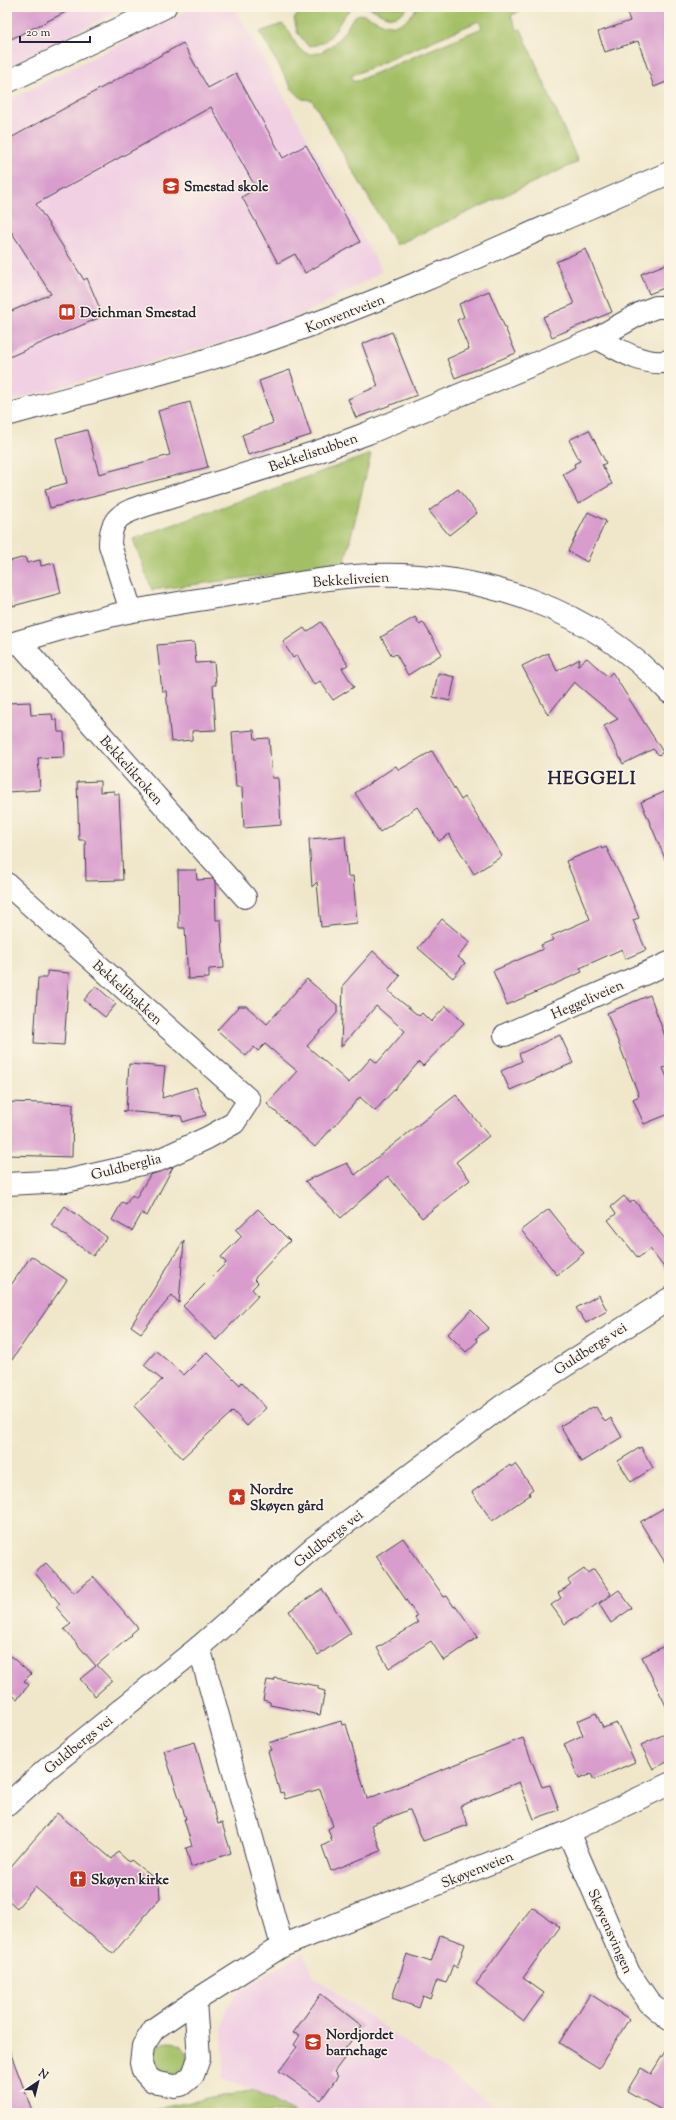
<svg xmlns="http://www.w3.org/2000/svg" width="676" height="2120" viewBox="0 0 676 2120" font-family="'Sorts Mill Goudy',serif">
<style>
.built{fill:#f1d0e3}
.green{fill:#a3bf65;stroke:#627050;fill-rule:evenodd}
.building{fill:#d89ccd}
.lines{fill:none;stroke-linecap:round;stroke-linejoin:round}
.minor-casing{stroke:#414051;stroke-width:24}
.minor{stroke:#fff;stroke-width:22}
.labels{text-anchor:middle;stroke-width:3;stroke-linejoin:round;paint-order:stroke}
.poi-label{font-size:14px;font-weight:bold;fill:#22223b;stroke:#fcf5e5;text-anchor:start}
.street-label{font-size:14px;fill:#22223b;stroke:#fcf5e5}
.district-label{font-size:18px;font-weight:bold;letter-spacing:1px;fill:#22223b;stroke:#fcf5e5}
</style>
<rect width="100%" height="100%" fill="#fcf5e5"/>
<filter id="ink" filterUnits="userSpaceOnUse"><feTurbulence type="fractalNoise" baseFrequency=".025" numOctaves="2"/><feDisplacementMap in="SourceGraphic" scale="8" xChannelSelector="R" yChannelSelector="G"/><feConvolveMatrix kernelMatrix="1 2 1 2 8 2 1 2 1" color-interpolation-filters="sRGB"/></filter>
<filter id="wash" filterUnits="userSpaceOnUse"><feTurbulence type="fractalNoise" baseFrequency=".012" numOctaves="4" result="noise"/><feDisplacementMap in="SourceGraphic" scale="16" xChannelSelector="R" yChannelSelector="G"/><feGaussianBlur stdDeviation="0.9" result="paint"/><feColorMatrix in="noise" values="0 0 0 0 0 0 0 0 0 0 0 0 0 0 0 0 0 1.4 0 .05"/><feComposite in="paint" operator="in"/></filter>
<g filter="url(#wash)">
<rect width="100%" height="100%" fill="#f0e7cb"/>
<g class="built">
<path d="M7 7H126L7 67Z"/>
<path d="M195 7H234L382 271 363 283 294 319 242 337 7 402V101Z"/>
<path d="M303 1952 313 1976 504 2113H294L255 2090 221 2079 224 2068 222 2032 227 2007 239 1992Z"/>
</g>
<g class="green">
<path d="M308 7H355C337 14 338 45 308 46L297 32 294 18Z"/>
<path d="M368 7H408C393 25 384 14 368 7Z"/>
<path d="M417 7H523V9L511 16 517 30 521 29 578 162 396 245 312 100 302 99 292 89 260 32 282 24C294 31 292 51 310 54 324 55 339 40 346 29 350 24 352 17 357 15 371 9 393 46 417 7ZM479 21 482 28 354 82 351 76Z"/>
<path d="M371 454 344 565 152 590 133 539Z"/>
<circle cx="170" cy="2059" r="17"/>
<path d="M255 2090 294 2113H149L148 2110Z"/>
</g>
<g id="blocks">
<g class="building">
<path d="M7 7H76L7 41Z"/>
<path d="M625 7H665L669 18V81L654 87 638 41 605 52 598 32 630 21Z"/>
<path d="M183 43 208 88 236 73 283 158 306 145 360 242 305 273 295 254 278 263 242 197 256 188 211 107 36 204 84 280 87 278 103 316 7 358V313L51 294 7 225V140Z"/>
<path d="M586 249 612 312 552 337 543 317 574 304 556 262Z"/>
<path d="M669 263V286L649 294 641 274Z"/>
<path d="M489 291 516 353 455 378 447 359 469 349 457 320 464 317 459 304Z"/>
<path d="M392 332 417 395 356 418 348 399 378 386 362 344Z"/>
<path d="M290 370 311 435 248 455 242 435 273 423 259 381Z"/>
<path d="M190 402 208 467 50 508 45 489 67 483 56 438 87 430 99 474 170 455 158 411Z"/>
<path d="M589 430 606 463 602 465 612 484 578 504 563 474 575 467 574 464 580 461 569 440Z"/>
<path d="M458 489 477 513 449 535 429 511Z"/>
<path d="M588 512 606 521 587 562 568 551Z"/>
<path d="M25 557 27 563 40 560 41 566 54 563 61 593 13 606 7 584V562Z"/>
<path d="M415 617 419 624 423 622 442 654 408 675 396 654 392 656 381 637Z"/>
<path d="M321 622 348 665 342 668 354 687 333 700 320 681 314 685 297 655 293 658 283 642 304 628 307 632Z"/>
<path d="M194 642 196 663 214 662 216 685H213L216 730 192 731V740L171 742 166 691H162L157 645Z"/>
<path d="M548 653 557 671 580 659 577 666 587 658 608 677 612 672 663 752 659 755 653 749 623 764 604 726 618 719 574 682 548 715 522 666Z"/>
<path d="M438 673 455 677 450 701 433 697Z"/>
<path d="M30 702 31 715 52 714 53 720H57L58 732H64L65 757 38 758 40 790 7 792V703Z"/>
<path d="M254 730 255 739 269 738 272 778H278L281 825 244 828 242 787H236L232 732Z"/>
<path d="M432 751 461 800 465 797 502 856 474 874 449 834 439 841 417 807 380 832 355 793 396 766 399 770Z"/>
<path d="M100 781V792L114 791V794H119L123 880 86 881 85 840H79L77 782Z"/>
<path d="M669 790V868L641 802Z"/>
<path d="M345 836 348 877 353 876 357 923 321 927 317 882 312 887 309 839Z"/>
<path d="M601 847 602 849 606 847 625 885 639 918 633 920 646 950 625 959 622 949 580 968 582 972 507 1005 493 971 543 949 541 945 553 940 551 936 590 919 566 861Z"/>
<path d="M178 870H196L197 880 213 879 215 882 216 920H221L224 968 209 969V978L188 979 185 928H179Z"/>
<path d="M442 919 470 942 458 957 465 963 453 978 418 948Z"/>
<path d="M373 951 400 976 388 991 419 1016 422 1013 431 1022 446 1006 464 1023 423 1066 419 1062 375 1111 360 1097 315 1147 267 1104 297 1071 265 1044 258 1051 254 1047 246 1056 217 1030 239 1006H246L267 1024 307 979 337 1005V1013L307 1046 349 1083 371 1058 377 1063 405 1031 376 1006 341 1047 343 985Z"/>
<path d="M47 971 69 973 64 1045 34 1043 38 978H47Z"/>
<path d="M96 986 116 1004 105 1017 84 1000Z"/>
<path d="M650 995 669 1047V1066L663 1068 669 1082V1114L644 1124 633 1099 639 1096 607 1013Z"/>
<path d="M560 1035 573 1063 510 1090 501 1071 522 1061 519 1054Z"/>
<path d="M129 1064 165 1067 162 1098 196 1087 206 1115 183 1122 181 1116 123 1111H126Z"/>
<path d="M456 1095 489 1136 456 1162 470 1180 422 1218 388 1176 341 1218 305 1181 347 1163 355 1175Z"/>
<path d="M7 1102 73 1104 72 1157 7 1155Z"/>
<path d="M173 1167 147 1216 142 1213 132 1231 112 1220 122 1202 126 1204 132 1195 136 1198 150 1175Z"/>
<path d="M624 1196 630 1203 634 1200 669 1244V1274L650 1249 638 1258 608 1220 616 1214 611 1207Z"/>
<path d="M65 1206 107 1237 93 1256 51 1225Z"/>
<path d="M258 1209 290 1241 254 1279 258 1283 252 1289 258 1296 216 1340 183 1306 226 1263 221 1257 242 1236 236 1230Z"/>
<path d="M549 1209 584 1253 557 1275 521 1230Z"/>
<path d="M184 1240 179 1303 172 1295 141 1333 131 1326Z"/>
<path d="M31 1256 67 1280 7 1367V1291Z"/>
<path d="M599 1295 607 1311 586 1323 576 1308Z"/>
<path d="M471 1310 489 1328 476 1338 478 1341 466 1352 448 1334Z"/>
<path d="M156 1351 184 1375 207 1352 240 1385 242 1382 266 1408 247 1426 233 1411 182 1458 134 1406 162 1380 144 1365Z"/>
<path d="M593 1407 594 1408 596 1407 605 1422 611 1418 622 1437 581 1462 560 1426Z"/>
<path d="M641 1447 653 1468 631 1482 618 1461Z"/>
<path d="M515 1464 533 1489 529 1492 530 1495 492 1521 472 1492 510 1465 511 1467Z"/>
<path d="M669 1505V1569L640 1522Z"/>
<path d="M403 1538 444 1597 447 1596 454 1607 456 1606 478 1637 444 1661 431 1641 389 1668 377 1648 418 1623 415 1618 417 1616 376 1556Z"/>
<path d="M46 1563 74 1593 94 1577 138 1628 131 1634 132 1635 97 1665 112 1681 95 1696 80 1679 96 1666 64 1629 71 1624 56 1607 60 1604 35 1573Z"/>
<path d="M584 1569 587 1573 594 1569 611 1594 576 1619 575 1617 565 1624 551 1605 561 1598 558 1593 571 1584 568 1580Z"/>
<path d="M322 1589 351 1633 318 1655 289 1611Z"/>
<path d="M619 1590 632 1608 611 1623 599 1604Z"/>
<path d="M669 1644V1712L642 1657Z"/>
<path d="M7 1653 31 1674 24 1681 29 1685 17 1699 12 1695 7 1700Z"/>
<path d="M275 1678 318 1686V1689L325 1691 320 1715 270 1705V1702L263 1700 267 1680 274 1681Z"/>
<path d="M596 1713 603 1728 617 1723 635 1762 594 1780 591 1774 579 1779 564 1744 583 1735 577 1721Z"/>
<path d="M341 1721 342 1725 346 1724 367 1799 523 1738 542 1787 550 1785 559 1810 534 1819 519 1782 460 1806 468 1825 423 1841 410 1810H408L371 1825 381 1851 331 1871 322 1846 332 1841 328 1829 333 1826 320 1789 285 1799 283 1792 280 1793 268 1751 271 1750 268 1743Z"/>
<path d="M669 1732V1761L653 1769 641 1745Z"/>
<path d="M195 1742 218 1824 222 1823 231 1853 191 1867 186 1848 192 1846 184 1819H186L164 1751Z"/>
<path d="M57 1813 112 1859 118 1852 129 1862 131 1860 159 1882 160 1898 113 1954 35 1887 17 1908 7 1899V1871Z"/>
<path d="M532 1907 560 1927 523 1978 544 1993 524 2021 476 1984Z"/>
<path d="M440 1935 465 1944 457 1968 453 1965 446 1983 437 1980 430 1999 423 1996 419 2008 392 1998 407 1954 431 1962Z"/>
<path d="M321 1994 362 2026 345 2049 349 2052 334 2072 338 2076 321 2100 279 2071 297 2047 294 2045 300 2035 293 2033Z"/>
<path d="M590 1994 629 2019 599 2068 559 2043Z"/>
<path d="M669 2045V2113H667L627 2091 641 2068 651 2074Z"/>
<path d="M7 2049H9L33 2113H7Z"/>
</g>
</g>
</g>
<g filter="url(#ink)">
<use href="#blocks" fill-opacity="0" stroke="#414051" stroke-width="1"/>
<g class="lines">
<defs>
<g id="minor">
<path d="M7 82 165 7"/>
<path d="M597 338C618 349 644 367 669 361"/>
<path d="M7 415C105 388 204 364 300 329 426 284 546 225 669 173"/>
<path d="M131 611 110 545C110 517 122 513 146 505L317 452 368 433 597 338 643 312 656 307H669"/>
<path d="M19 642 245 897"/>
<path d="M7 645C48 633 91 619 133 611 169 604 205 599 241 593 284 586 327 577 370 575 480 571 594 609 669 692"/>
<path d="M7 884 249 1100 234 1123 207 1138 159 1160 66 1181 7 1184"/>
<path d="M505 1035 669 963"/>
<path d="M199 1647 282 1946"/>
<path d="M7 1805 47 1769 199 1647 314 1547 502 1406 669 1299"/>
<path d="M568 1832 629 1973 649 2002 669 2019"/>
<path d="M195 2001 199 2058 193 2075 181 2085 175 2086 158 2083 151 2080 143 2071 141 2063 143 2046 154 2029 195 2001 282 1946 568 1832 669 1784"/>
</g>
</defs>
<use href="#minor" class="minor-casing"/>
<use href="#minor" class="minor"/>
</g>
</g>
<defs>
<symbol id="school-square" viewBox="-11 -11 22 22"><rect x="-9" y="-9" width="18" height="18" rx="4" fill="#c8321e" stroke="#fcf5e5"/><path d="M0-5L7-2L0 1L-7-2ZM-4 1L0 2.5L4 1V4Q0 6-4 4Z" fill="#fff"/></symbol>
<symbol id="library-square" viewBox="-11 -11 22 22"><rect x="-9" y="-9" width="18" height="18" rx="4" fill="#c8321e" stroke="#fcf5e5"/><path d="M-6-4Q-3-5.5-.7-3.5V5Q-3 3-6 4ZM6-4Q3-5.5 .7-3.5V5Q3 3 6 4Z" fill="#fff"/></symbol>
<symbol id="sight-square" viewBox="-11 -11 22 22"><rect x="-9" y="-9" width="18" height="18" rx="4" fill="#c8321e" stroke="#fcf5e5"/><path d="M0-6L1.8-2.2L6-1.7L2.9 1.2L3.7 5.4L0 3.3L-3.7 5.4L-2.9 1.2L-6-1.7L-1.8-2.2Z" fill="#fff"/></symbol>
<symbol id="church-square" viewBox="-11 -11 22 22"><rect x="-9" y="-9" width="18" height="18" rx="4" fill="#c8321e" stroke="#fcf5e5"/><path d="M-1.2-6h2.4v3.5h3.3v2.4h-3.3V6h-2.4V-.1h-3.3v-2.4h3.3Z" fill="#fff"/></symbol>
</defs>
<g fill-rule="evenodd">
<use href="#school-square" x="161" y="176" width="20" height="20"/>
<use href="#library-square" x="57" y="302" width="20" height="20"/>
<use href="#sight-square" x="227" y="1487" width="20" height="20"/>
<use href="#church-square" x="68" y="1869" width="20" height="20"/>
<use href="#school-square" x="303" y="2032" width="20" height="20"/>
</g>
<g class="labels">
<g class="poi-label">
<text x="184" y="191">Smestad skole</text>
<text x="80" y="317">Deichman Smestad</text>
<text x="250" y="1494">Nordre<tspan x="250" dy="16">Skøyen gård</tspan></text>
<text x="91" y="1884">Skøyen kirke</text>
<text x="326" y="2039">Nordjordet<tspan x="326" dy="16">barnehage</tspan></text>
</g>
<g class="street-label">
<text transform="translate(345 313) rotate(-21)" y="5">Konventveien</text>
<text transform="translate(313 452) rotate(-19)" y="5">Bekkelistubben</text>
<text transform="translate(351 579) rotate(-4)" y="5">Bekkeliveien</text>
<text transform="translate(132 770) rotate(48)" y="5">Bekkelikroken</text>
<text transform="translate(128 992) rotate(42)" y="5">Bekkelibakken</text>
<text transform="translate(587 999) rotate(-24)" y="5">Heggeliveien</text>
<text transform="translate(126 1166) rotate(-14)" y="5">Guldberglia</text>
<text transform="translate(590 1348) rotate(-33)" y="5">Guldbergs vei</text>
<text transform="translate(328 1538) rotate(-38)" y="5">Guldbergs vei</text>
<text transform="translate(78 1744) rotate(-39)" y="5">Guldbergs vei</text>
<text transform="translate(477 1869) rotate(-22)" y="5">Skøyenveien</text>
<text transform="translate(611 1931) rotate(66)" y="5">Skøyensvingen</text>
</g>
<g class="district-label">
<text x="592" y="784">HEGGELI</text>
</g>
</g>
<rect width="676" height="2120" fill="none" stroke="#fcf5e5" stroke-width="24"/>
<g transform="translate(38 2082) rotate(35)" stroke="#fcf5e5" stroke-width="3" paint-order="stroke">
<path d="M0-3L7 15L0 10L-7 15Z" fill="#22223b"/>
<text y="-6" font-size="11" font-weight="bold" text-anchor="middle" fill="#22223b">N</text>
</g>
<path d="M20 36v6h70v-6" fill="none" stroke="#22223b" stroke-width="2"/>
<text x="26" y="36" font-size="12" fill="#22223b" stroke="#fcf5e5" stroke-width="3" paint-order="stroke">20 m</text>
</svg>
